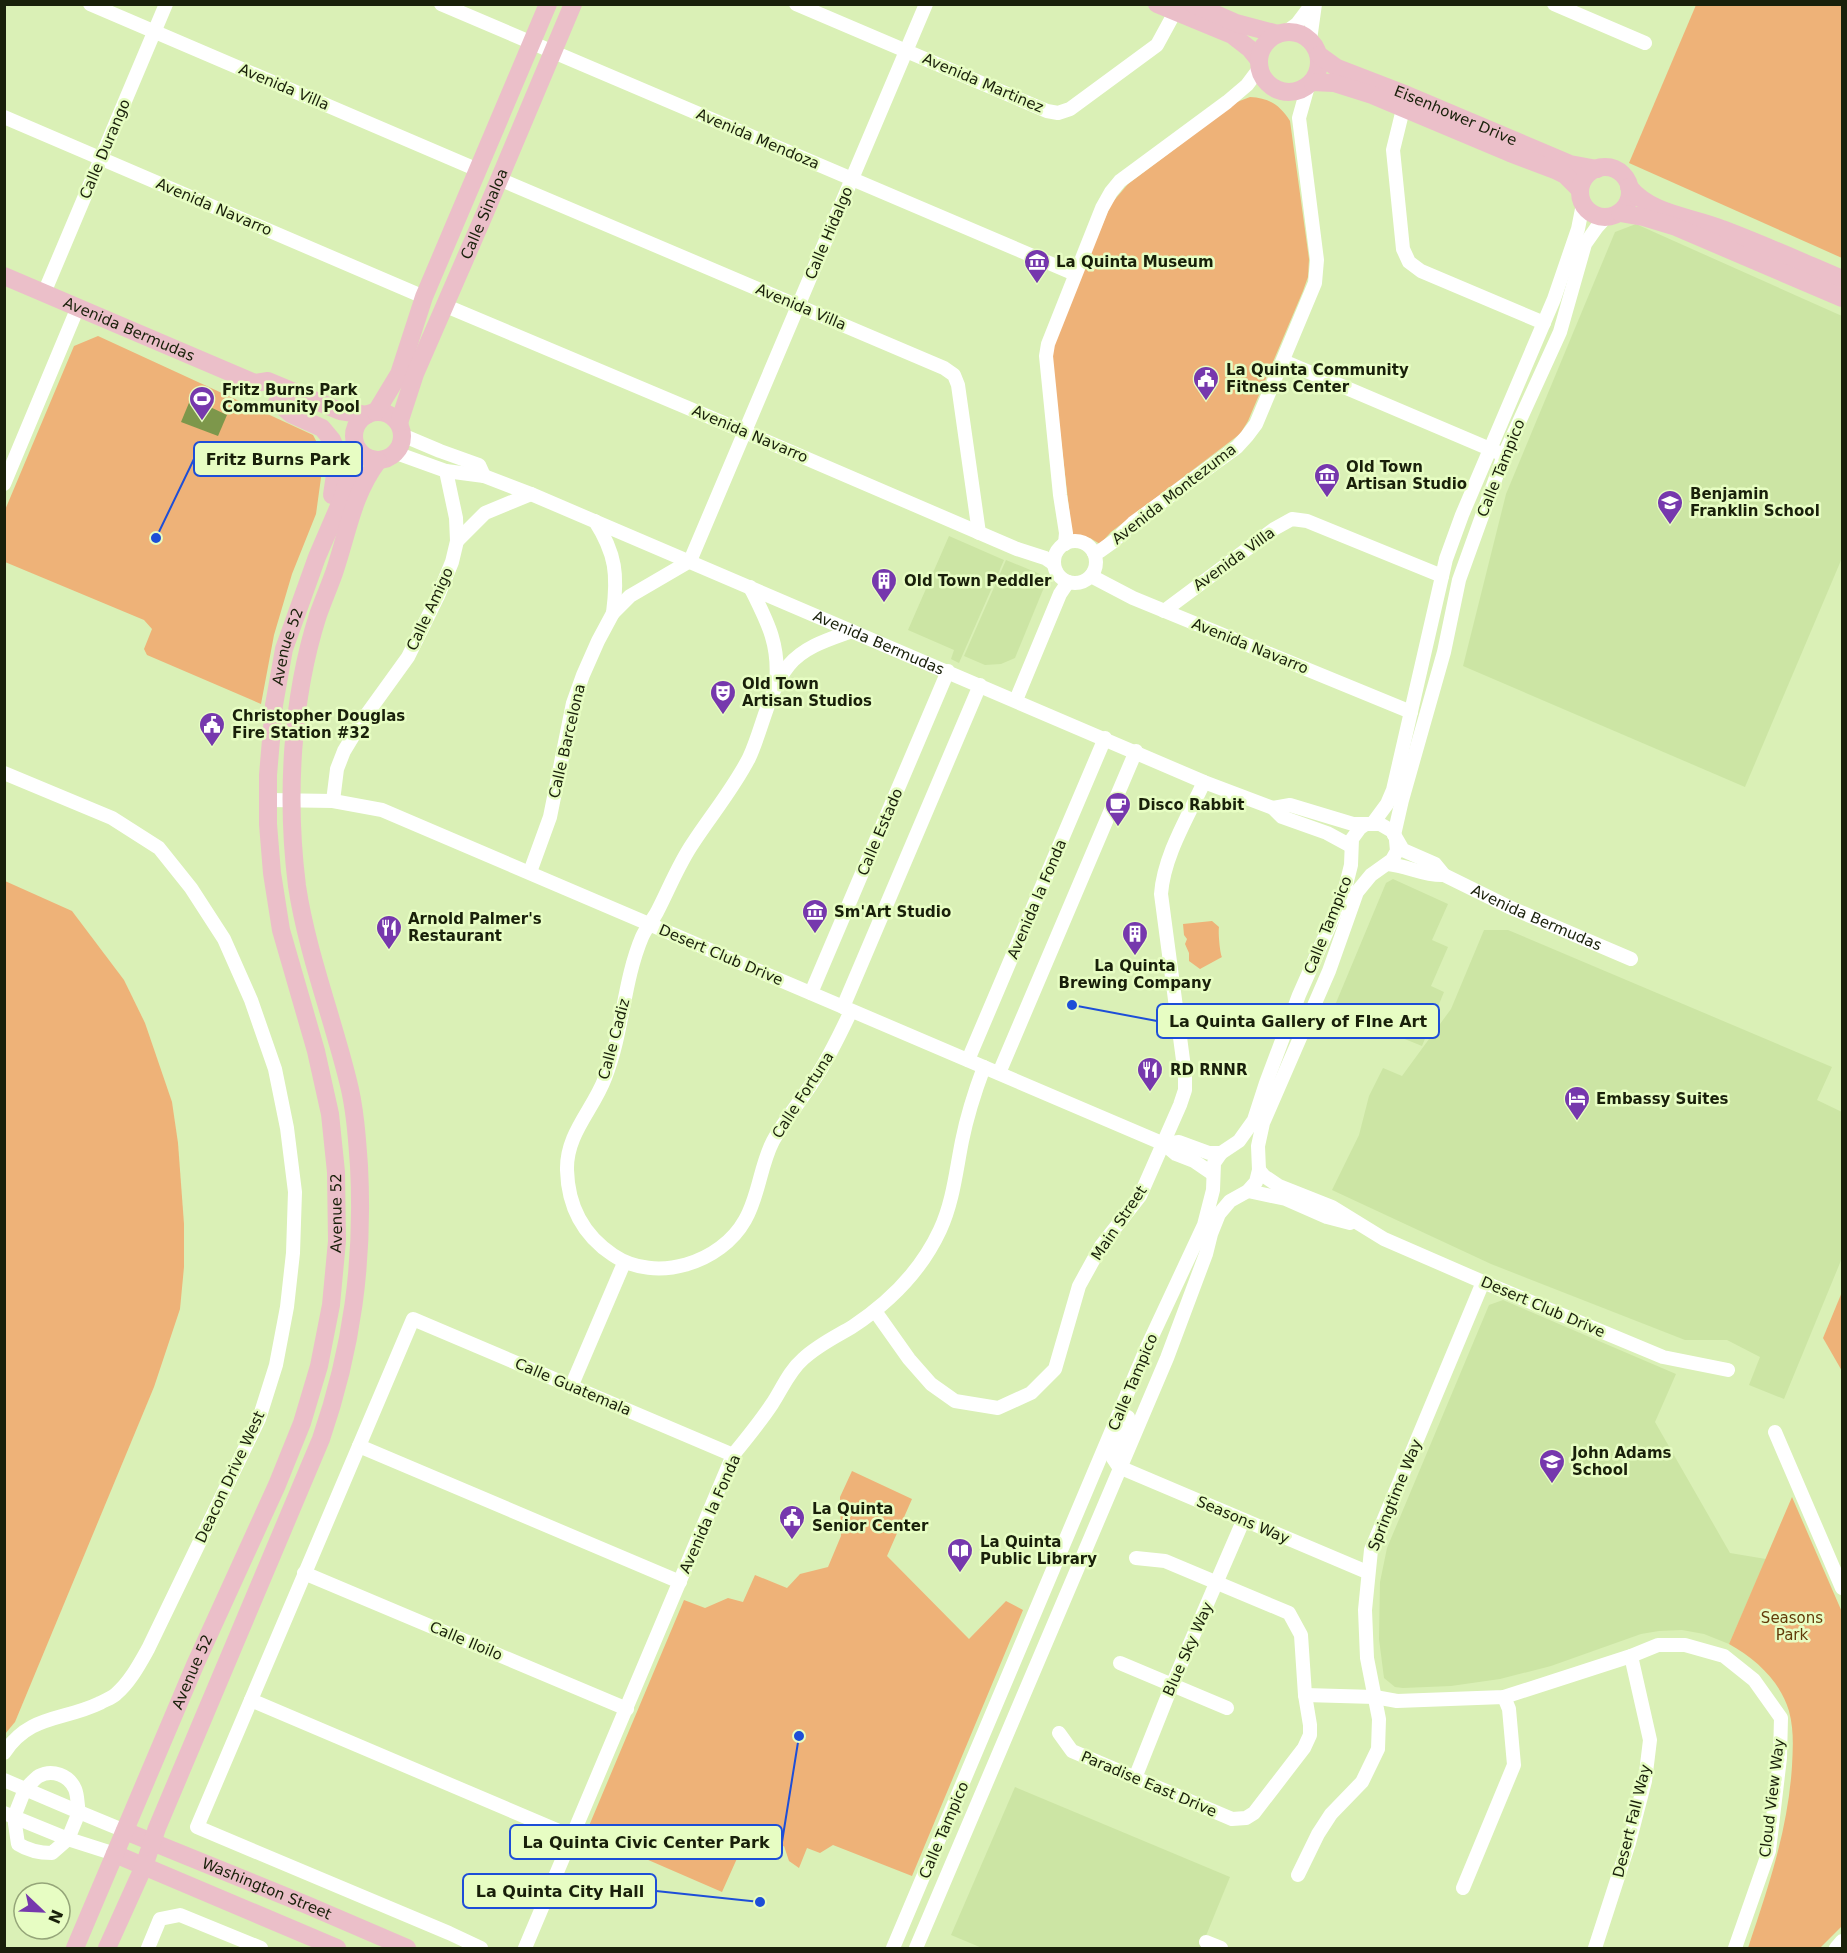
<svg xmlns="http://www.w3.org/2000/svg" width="1847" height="1953" viewBox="0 0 1847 1953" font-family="'DejaVu Sans',sans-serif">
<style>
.built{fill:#cce5a4}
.green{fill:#eeb278}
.water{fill:#7d974b}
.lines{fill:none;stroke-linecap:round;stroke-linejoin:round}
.minor{stroke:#fff;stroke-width:14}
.major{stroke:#ebbfc9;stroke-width:18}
.labels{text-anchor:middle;stroke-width:5;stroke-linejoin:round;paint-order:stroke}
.street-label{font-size:15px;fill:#19200a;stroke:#e7fdc3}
.poi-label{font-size:15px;font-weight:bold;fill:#19200a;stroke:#e7fdc3;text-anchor:start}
.park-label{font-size:15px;fill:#623a08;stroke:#e7fdc3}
.leader{fill:none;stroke:#1d4ed8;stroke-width:2}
.callout-dot{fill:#1d4ed8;stroke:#e7fdc3;stroke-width:2}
.callout{fill:#e7fdc3;stroke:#1d4ed8;stroke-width:2}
.callout-label{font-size:16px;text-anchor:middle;font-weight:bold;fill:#19200a}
</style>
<rect width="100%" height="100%" fill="#daf0b6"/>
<g class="built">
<path d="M1636 224 1842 316V558L1745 787 1463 666 1506 494 1615 232Z"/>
<path d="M949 536 1004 560 959 663 951 659 954 650 908 630Z"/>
<path d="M1006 560 1040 574 1045 585 1015 658 1001 664 985 665 964 656Z"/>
<path d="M1393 879 1448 904 1432 940 1448 947 1431 986 1444 992 1422 1046 1333 1010 1386 883Z"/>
<path d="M1484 930H1508L1832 1067 1817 1100 1842 1112V1258L1784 1399 1749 1385 1760 1357 1727 1340H1685L1491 1264 1332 1190 1359 1135 1369 1096 1383 1068 1402 1076 1451 1009Z"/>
<path d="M1503 1300 1676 1374 1655 1422 1730 1553 1766 1559 1729 1644 1704 1634 1682 1630 1659 1631 1641 1634 1551 1666 1500 1679 1451 1686 1403 1688 1395 1687 1384 1678 1379 1639 1380 1582 1387 1548 1489 1305Z"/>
<path d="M1015 1787 1230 1877 1201 1948H982L951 1935Z"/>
</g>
<g class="green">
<path d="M1696 5H1842V258L1629 163Z"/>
<path d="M1250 97C1269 98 1280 105 1290 121L1309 259 1308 277 1303 291 1248 421 1240 434 1111 532 1100 544 1090 538 1072 534 1053 371 1052 350 1059 329 1111 204 1128 184 1237 102Z"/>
<path d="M98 336 313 435 324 456 316 514 292 574 274 635 261 704 147 655 144 649 152 629 144 620 5 562V510L74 346Z"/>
<path d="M5 881 72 911 124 980 145 1023 172 1102 178 1143 184 1224V1267L180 1309 154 1387 15 1722 5 1734Z"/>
<path d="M1212 921 1219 927C1218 932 1220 954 1222 957L1200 969 1189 961V953L1185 944 1187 939 1184 935 1183 924Z"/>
<path d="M1842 1292V1371L1823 1338Z"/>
<path d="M852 1471 912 1499 887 1556 969 1639 1006 1601 1023 1610 912 1876 833 1845 820 1853 807 1848 799 1868 789 1861 784 1846 770 1852 750 1849 746 1856 739 1854 722 1892 586 1833 684 1600 705 1608 728 1598 743 1602 755 1575 787 1588 800 1574 828 1567 841 1536 840 1497Z"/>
<path d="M1792 1497 1842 1612V1926L1820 1948H1748C1768 1888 1788 1830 1792 1766 1793 1747 1794 1730 1789 1711 1780 1681 1756 1659 1729 1644Z"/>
</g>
<path class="water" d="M191 398 227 415 218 436 181 422Z"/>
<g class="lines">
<g class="minor">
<path d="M90 4 478 170"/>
<path d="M441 4 1075 274"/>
<path d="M796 4 1047 111 1058 113 1070 109 1157 45 1175 12"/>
<path d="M1554 4 1645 43"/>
<path d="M1286 32 1297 24 1312 4"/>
<path d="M1310 40 1315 4"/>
<path d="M1405 101 1393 150 1403 249 1409 262 1421 271 1544 323"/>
<path d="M4 117 424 297"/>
<path d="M499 179 944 368 954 375 958 385 979 533"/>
<path d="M44 293 166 4"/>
<path d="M446 306 745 432 1017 549 1045 558 1054 564"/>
<path d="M1283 361 1497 452"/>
<path d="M402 435 440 451 479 465 484 476"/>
<path id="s1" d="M396 453 446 471 484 476 531 494 1204 782 1273 808 1282 817 1327 833 1351 846"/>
<path d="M4 484 78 307"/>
<path d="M595 521C616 554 618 575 613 613"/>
<path d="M457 541 485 513 531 494"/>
<circle cx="1075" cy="562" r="21"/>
<path d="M1065 544 1066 533 1060 495 1046 356 1048 344 1102 208 1111 192 1120 181 1227 102 1247 85 1259 69"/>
<path d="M1094 553 1100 551 1114 541 1133 523 1237 447 1247 436 1256 424 1315 283 1317 260 1299 118 1308 86"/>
<path d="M1091 576 1133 598 1411 712"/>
<path d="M750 587C767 621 780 644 776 684"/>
<path d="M1164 611 1274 529 1292 519 1307 521 1442 576"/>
<path d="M1016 700 1060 594 1068 582"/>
<path d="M4 773 112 818 159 848 191 888 224 939 251 1000 275 1069 287 1128 295 1192 293 1253 287 1307 276 1365 259 1419 148 1649C139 1665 130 1682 116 1694 112 1698 105 1700 100 1703 63 1721 30 1714 4 1753"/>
<path d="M269 800 333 801 382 810 1164 1144 1176 1154 1194 1161 1213 1174"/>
<path d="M333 801 337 769 344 751 364 718 408 657 438 596 452 562 457 541 456 518 446 471"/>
<path id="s2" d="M1273 808 1290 805 1353 824H1380L1392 831 1403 850 1435 864 1444 875 1509 907 1631 959"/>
<path d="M1373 823 1387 804 1393 790 1446 559 1462 515 1554 299 1578 229 1583 204"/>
<path d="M1394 835 1402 800 1444 652 1459 580 1504 455 1560 332 1585 244 1597 227 1606 217"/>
<path d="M1388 864C1408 866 1424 876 1444 875"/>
<path d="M530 872 550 817 573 703 583 675 598 641 613 613 630 596 690 561 926 4"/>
<path d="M811 993 948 671"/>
<path d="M843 1007 980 685"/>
<path d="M851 1011C840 1034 829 1058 814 1080 801 1101 785 1119 773 1141 760 1166 759 1196 745 1220 721 1263 656 1284 613 1255 583 1235 568 1207 567 1170 566 1134 593 1110 605 1078 623 1033 623 982 642 937 646 928 652 921 657 912 669 889 678 865 693 843 712 814 733 789 749 758 763 728 768 691 789 665 805 646 830 639 852 631"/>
<path d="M968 1060 1105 738"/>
<path d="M999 1073 1136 751"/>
<path d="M1164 1144 1179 1142 1209 1153H1221"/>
<path d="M1259 1170 1264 1176 1279 1186 1332 1207 1384 1239 1483 1282 1663 1357 1728 1370"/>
<path d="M1248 1191 1286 1199 1327 1217 1350 1223"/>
<path d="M875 1311 909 1359 931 1384 955 1401 998 1408 1031 1393 1055 1369 1079 1286 1101 1246 1140 1196 1180 1105 1185 1090V1075L1161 894C1164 855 1188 817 1204 782"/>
<path d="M571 1387 624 1263"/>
<path d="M1128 1417 1113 1458 1119 1467 1367 1572"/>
<path d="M1775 1432 1842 1588"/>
<path d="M359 1446 680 1582"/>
<path d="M304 1573 627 1709"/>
<path d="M1120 1663 1227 1708"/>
<path d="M1305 1695 1375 1697 1397 1701 1504 1697 1631 1656 1658 1645H1685L1724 1656 1754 1680 1781 1718 1780 1758 1769 1851 1735 1948"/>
<path d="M251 1700 573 1837"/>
<path d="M1059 1733 1072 1751 1232 1819 1246 1818 1254 1813 1304 1748 1310 1735V1725L1305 1695 1301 1635 1289 1613 1165 1561 1136 1558"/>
<path d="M1135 1778 1172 1685 1243 1521"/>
<path d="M4 1780 25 1789C30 1785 34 1779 39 1776 52 1769 69 1775 75 1789 78 1796 77 1804 79 1812L125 1831"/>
<path d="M25 1789 79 1812 68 1839 14 1817Z"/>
<path d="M4 1813 14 1817 18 1844C29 1851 39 1853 52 1853L68 1839 115 1854"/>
<path d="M1298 1875 1318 1834 1331 1814 1362 1782 1378 1749 1379 1719 1367 1658 1365 1610 1371 1550 1483 1282"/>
<path d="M1463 1888 1514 1765 1509 1709 1504 1697"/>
<path d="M1206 1942 1221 1948"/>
<path d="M148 1948 160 1919 180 1915 261 1948"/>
<path d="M481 1948 449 1933 197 1827 413 1319 733 1455"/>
<path d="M525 1948 733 1455C747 1438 760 1422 772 1404 782 1389 789 1371 803 1359 818 1345 835 1337 852 1327 890 1302 921 1271 940 1230 953 1202 956 1171 962 1141 967 1116 975 1091 984 1067"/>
<path d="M893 1948 1147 1347 1204 1225 1213 1190 1214 1163 1221 1153 1239 1141 1254 1120 1266 1083 1299 995 1344 893 1351 865 1352 839 1360 828 1366 824"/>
<path d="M916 1948 1167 1358 1206 1254 1211 1234 1219 1214 1230 1201 1248 1191 1256 1182 1259 1170 1258 1146 1263 1123 1329 971 1357 892 1371 875 1392 860 1397 851 1396 840"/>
<path d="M1595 1948 1629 1843 1645 1781 1650 1740 1631 1656"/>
<path d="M1836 1948 1842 1941"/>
</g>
<g class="major">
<path d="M1157 4 1232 35 1250 49 1259 60"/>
<path d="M1193 4 1236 23 1278 34"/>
<circle cx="1289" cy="62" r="30"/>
<path id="s3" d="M1319 55 1337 68 1407 95 1556 158 1570 164 1597 169"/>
<path d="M1312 82 1334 83 1372 95 1510 153 1555 170 1565 175 1580 190"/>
<circle cx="1605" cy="192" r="25"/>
<path d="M1629 187C1652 215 1690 216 1722 229 1762 244 1802 262 1842 279"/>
<path d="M1620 213 1643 217 1676 227 1842 298"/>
<path id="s4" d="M4 276 255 383 268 381 340 411 367 415"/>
<path d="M277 402 291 414 322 428 332 440 338 454 332 495"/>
<circle cx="378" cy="436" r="24"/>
<path d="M376 412 399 374 424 297 548 4"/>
<path id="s5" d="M399 423 415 374 485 213 573 4"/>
<path id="s6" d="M125 1831 307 1905 407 1948"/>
<path d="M115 1854 337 1948"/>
<path id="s7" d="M75 1948 195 1665 277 1485 302 1423 319 1366 331 1305 337 1241 336 1172 330 1114 316 1051 281 930 272 873 268 824V775L274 705 284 649 317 557 342 499 357 448"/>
<path d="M107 1948 144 1866 157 1828 321 1439C352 1349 364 1262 359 1166 357 1138 355 1108 348 1081 332 1016 307 952 297 886 286 799 291 699 318 615 323 601 329 587 334 573 348 532 352 496 378 461"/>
</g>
</g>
<defs>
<symbol id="museum-pin" viewBox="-11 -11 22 30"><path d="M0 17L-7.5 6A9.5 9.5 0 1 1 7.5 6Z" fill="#7638ad" stroke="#e7fdc3"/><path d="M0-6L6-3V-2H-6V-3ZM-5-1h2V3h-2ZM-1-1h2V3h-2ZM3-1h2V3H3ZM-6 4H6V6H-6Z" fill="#fff"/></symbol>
<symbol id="civic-pin" viewBox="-11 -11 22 30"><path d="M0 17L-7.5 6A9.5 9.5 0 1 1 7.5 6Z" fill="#7638ad" stroke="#e7fdc3"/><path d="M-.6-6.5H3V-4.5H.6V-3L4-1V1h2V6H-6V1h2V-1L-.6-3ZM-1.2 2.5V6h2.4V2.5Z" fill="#fff"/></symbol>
<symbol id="stadium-pin" viewBox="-11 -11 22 30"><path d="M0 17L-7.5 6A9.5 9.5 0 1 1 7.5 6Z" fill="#7638ad" stroke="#e7fdc3"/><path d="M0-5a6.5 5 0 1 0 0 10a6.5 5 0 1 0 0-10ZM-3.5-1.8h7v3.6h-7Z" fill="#fff"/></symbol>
<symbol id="school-pin" viewBox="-11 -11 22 30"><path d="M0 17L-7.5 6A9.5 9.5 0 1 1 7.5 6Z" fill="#7638ad" stroke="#e7fdc3"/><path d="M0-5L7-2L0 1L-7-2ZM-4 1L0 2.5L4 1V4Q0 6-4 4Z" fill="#fff"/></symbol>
<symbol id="building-pin" viewBox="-11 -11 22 30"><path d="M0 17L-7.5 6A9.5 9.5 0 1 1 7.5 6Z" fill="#7638ad" stroke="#e7fdc3"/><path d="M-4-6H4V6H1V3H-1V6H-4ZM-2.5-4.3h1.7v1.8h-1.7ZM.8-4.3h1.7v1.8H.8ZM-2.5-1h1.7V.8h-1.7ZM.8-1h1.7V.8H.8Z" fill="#fff"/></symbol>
<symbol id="theatre-pin" viewBox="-11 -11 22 30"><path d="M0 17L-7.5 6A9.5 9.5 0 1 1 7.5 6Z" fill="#7638ad" stroke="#e7fdc3"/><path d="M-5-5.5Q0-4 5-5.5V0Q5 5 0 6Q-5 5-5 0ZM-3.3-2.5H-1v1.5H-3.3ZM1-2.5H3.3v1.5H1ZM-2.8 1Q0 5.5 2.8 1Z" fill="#fff"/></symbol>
<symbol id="cafe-pin" viewBox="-11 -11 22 30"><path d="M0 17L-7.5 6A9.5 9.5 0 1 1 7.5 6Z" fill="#7638ad" stroke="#e7fdc3"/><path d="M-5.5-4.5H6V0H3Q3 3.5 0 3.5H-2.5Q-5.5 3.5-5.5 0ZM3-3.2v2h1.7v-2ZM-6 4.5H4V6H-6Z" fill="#fff"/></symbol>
<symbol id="restaurant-pin" viewBox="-11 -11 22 30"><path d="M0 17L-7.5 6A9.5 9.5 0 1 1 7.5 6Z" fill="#7638ad" stroke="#e7fdc3"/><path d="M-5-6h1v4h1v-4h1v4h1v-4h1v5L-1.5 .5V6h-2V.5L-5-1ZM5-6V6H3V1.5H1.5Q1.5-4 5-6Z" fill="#fff"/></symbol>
<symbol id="hotel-pin" viewBox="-11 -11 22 30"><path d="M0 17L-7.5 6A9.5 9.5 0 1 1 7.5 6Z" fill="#7638ad" stroke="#e7fdc3"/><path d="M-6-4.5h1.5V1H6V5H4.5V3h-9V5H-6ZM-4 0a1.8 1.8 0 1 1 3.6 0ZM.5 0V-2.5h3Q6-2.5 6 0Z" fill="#fff"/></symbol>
<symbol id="library-pin" viewBox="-11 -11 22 30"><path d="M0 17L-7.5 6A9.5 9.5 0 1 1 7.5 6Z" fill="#7638ad" stroke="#e7fdc3"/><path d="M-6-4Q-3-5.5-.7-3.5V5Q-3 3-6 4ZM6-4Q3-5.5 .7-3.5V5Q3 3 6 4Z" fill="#fff"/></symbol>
</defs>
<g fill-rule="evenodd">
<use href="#museum-pin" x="1022" y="247" width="30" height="40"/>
<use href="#civic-pin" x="1191" y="364" width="30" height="40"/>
<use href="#stadium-pin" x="187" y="384" width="30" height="40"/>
<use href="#museum-pin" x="1312" y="461" width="30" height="40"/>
<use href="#school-pin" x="1655" y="488" width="30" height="40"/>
<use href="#building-pin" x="869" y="566" width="30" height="40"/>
<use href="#theatre-pin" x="708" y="678" width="30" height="40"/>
<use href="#civic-pin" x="197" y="710" width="30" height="40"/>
<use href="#cafe-pin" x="1103" y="790" width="30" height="40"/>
<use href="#museum-pin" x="800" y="897" width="30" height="40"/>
<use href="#restaurant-pin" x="374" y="913" width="30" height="40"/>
<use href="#building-pin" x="1120" y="919" width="30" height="40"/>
<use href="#restaurant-pin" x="1135" y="1055" width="30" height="40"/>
<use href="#hotel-pin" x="1562" y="1084" width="30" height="40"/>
<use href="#school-pin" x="1537" y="1447" width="30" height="40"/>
<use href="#civic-pin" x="777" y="1503" width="30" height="40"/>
<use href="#library-pin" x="945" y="1536" width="30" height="40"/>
</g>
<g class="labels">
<g class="street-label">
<text transform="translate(983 83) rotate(23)" y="5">Avenida Martinez</text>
<text transform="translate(284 87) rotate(23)" y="5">Avenida Villa</text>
<text dy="5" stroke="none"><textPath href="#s3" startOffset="150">Eisenhower Drive</textPath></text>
<text transform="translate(758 139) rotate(23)" y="5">Avenida Mendoza</text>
<text transform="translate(105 149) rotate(-67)" y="5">Calle Durango</text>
<text transform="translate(214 207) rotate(23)" y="5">Avenida Navarro</text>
<text dy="5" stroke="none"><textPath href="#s5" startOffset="226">Calle Sinaloa</textPath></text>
<text transform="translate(829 233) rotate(-67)" y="5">Calle Hidalgo</text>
<text transform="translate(801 307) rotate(23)" y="5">Avenida Villa</text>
<text dy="5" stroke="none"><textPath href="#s4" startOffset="136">Avenida Bermudas</textPath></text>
<text transform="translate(750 434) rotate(23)" y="5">Avenida Navarro</text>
<text transform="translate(1501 468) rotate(-68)" y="5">Calle Tampico</text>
<text transform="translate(1174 494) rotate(-38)" y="5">Avenida Montezuma</text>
<text transform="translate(1234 559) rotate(-36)" y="5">Avenida Villa</text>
<text transform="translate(430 609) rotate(-65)" y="5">Calle Amigo</text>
<text dy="5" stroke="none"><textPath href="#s1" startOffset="520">Avenida Bermudas</textPath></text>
<text transform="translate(1250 646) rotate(22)" y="5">Avenida Navarro</text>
<text dy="5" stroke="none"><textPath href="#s7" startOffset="1362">Avenue 52</textPath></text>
<text transform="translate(567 741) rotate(-77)" y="5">Calle Barcelona</text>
<text transform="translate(880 832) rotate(-67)" y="5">Calle Estado</text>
<text transform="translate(1037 899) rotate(-67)" y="5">Avenida la Fonda</text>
<text dy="5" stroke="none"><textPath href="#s2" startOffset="297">Avenida Bermudas</textPath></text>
<text transform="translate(1328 925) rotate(-68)" y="5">Calle Tampico</text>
<text transform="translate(721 955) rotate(23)" y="5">Desert Club Drive</text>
<text transform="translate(614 1039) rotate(-75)" y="5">Calle Cadiz</text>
<text transform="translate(803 1095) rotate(-57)" y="5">Calle Fortuna</text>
<text dy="5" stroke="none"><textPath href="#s7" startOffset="786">Avenue 52</textPath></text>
<text transform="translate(1119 1223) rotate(-56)" y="5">Main Street</text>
<text transform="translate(1543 1307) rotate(23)" y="5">Desert Club Drive</text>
<text transform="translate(1133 1382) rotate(-67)" y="5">Calle Tampico</text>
<text transform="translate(573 1387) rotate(23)" y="5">Calle Guatemala</text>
<text transform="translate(230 1477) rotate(-65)" y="5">Deacon Drive West</text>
<text transform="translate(1395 1495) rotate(-68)" y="5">Springtime Way</text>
<text transform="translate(710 1514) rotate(-66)" y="5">Avenida la Fonda</text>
<text transform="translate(1243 1520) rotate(23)" y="5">Seasons Way</text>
<text transform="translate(466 1641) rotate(23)" y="5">Calle Iloilo</text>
<text transform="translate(1188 1649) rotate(-66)" y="5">Blue Sky Way</text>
<text dy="5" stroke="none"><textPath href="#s7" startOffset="300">Avenue 52</textPath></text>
<text transform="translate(1149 1784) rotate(23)" y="5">Paradise East Drive</text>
<text transform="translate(1772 1798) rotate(-83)" y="5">Cloud View Way</text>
<text transform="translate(1632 1821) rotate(-76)" y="5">Desert Fall Way</text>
<text transform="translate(944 1830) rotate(-67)" y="5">Calle Tampico</text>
<text dy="5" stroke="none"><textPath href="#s6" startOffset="153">Washington Street</textPath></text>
</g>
<g class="poi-label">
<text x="1056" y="267">La Quinta Museum</text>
<text x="1226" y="375">La Quinta Community<tspan x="1226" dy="17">Fitness Center</tspan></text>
<text x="222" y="395">Fritz Burns Park<tspan x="222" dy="17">Community Pool</tspan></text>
<text x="1346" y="472">Old Town<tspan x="1346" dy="17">Artisan Studio</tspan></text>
<text x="1690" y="499">Benjamin<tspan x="1690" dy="17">Franklin School</tspan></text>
<text x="904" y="586">Old Town Peddler</text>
<text x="742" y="689">Old Town<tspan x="742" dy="17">Artisan Studios</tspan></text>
<text x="232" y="721">Christopher Douglas<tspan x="232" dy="17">Fire Station #32</tspan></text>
<text x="1138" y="810">Disco Rabbit</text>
<text x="834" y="917">Sm'Art Studio</text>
<text x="408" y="924">Arnold Palmer's<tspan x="408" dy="17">Restaurant</tspan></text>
<text x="1135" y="971" text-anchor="middle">La Quinta<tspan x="1135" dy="17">Brewing Company</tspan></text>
<text x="1170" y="1075">RD RNNR</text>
<text x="1596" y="1104">Embassy Suites</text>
<text x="1572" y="1458">John Adams<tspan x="1572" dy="17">School</tspan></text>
<text x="812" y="1514">La Quinta<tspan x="812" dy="17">Senior Center</tspan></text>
<text x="980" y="1547">La Quinta<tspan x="980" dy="17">Public Library</tspan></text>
</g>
<g class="park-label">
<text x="1792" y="1623">Seasons<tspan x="1792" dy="17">Park</tspan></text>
</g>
</g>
<path class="leader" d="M156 538L194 459M1072 1005L1157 1021M799 1736L782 1842M760 1902L656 1891"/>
<g class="callout-dot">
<circle cx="156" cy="538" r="6"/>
<circle cx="1072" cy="1005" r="6"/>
<circle cx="799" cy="1736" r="6"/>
<circle cx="760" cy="1902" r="6"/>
</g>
<g class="callout">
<rect x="194" y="442" width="168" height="34" rx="6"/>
<rect x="1157" y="1004" width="282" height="34" rx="6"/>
<rect x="510" y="1825" width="272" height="34" rx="6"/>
<rect x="463" y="1874" width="193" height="34" rx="6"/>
</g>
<g class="callout-label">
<text x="278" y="465">Fritz Burns Park</text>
<text x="1298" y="1027">La Quinta Gallery of FIne Art</text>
<text x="646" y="1848">La Quinta Civic Center Park</text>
<text x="560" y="1897">La Quinta City Hall</text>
</g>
<rect width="1847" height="1953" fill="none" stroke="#19200a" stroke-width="12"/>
<g transform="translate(42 1911) rotate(113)"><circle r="28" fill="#e7fdc3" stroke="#95a579" stroke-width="1.5"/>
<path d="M0-4.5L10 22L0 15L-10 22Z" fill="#7638ad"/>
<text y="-9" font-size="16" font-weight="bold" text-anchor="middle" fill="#19200a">N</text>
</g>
</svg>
